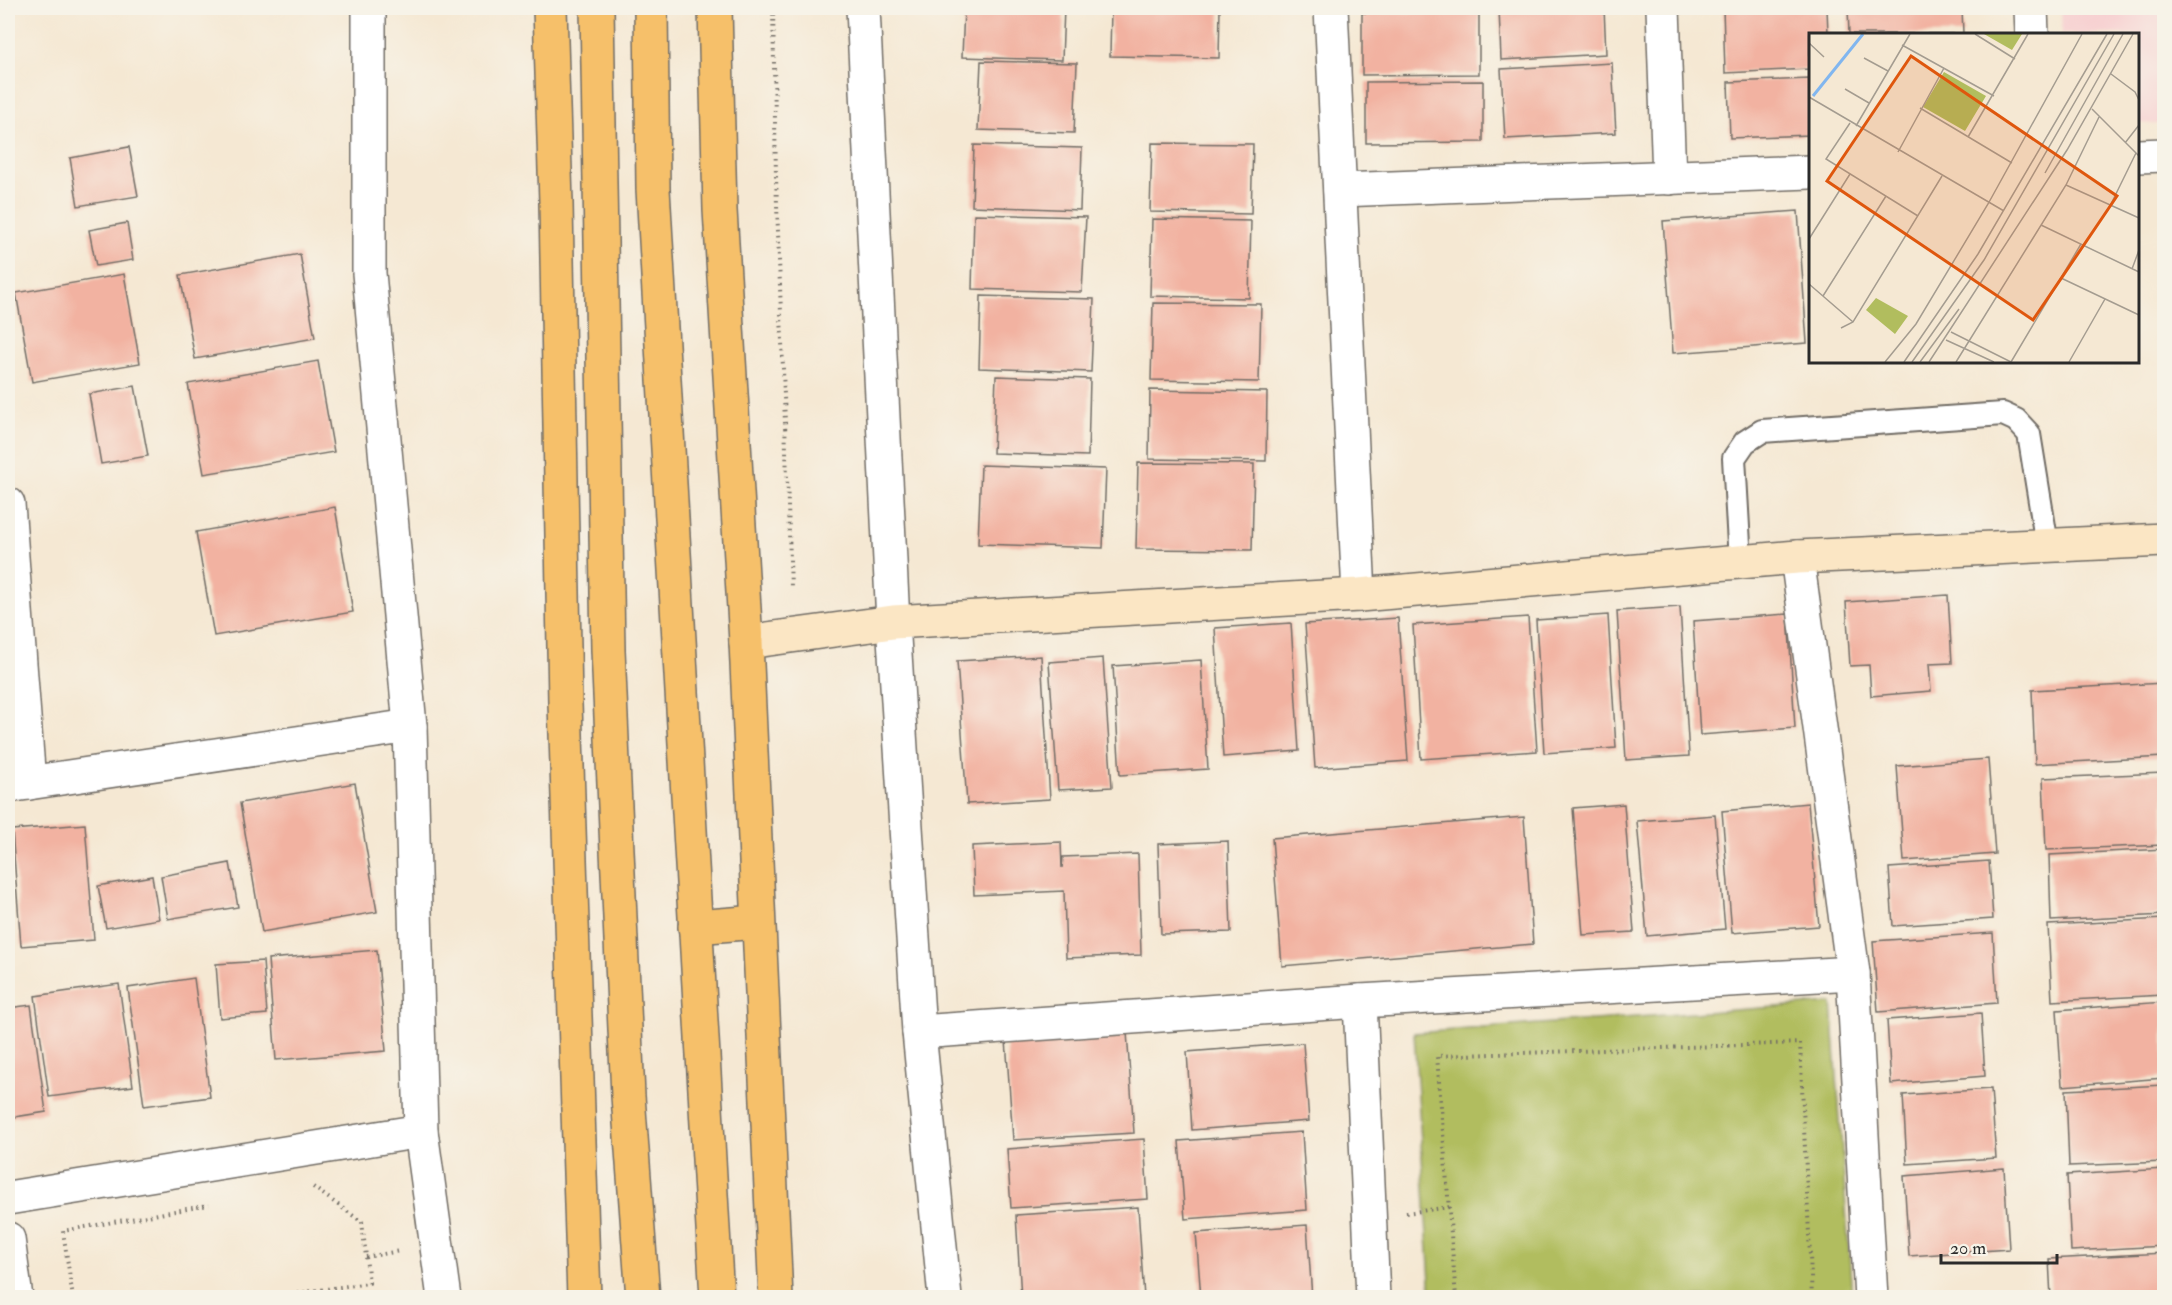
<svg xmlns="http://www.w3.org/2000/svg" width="2172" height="1305" viewBox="0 0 2172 1305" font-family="'IM FELL Double Pica',serif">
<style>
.built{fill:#f7cfd0}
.green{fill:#b1bd5e;stroke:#6e7444;stroke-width:1.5}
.building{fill:#f2b2a1}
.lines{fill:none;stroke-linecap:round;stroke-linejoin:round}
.lane-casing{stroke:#726d66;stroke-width:26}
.street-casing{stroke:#726d66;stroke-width:36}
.secondary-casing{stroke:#726d66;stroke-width:36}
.highway-casing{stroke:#726d66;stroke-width:36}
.path{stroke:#726d66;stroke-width:4;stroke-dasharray:1.5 4.5;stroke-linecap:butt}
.lane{stroke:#fff;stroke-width:22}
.street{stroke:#fff;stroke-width:33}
.secondary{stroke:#fbe6c4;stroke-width:33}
.highway{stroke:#f6c06b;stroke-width:33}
.inset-river{fill:none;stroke:#81b6ef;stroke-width:3}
.inset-road{fill:none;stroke:#a49c90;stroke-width:1.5}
.view{fill:#df570e;fill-opacity:0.15;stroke:#df570e;stroke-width:3}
.inset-edge{fill:none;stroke:#2b2b2b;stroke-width:3}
</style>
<rect width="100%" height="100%" fill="#f7f3e8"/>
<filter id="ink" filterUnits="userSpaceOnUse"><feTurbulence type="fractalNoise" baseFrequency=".0167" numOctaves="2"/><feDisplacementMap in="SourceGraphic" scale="12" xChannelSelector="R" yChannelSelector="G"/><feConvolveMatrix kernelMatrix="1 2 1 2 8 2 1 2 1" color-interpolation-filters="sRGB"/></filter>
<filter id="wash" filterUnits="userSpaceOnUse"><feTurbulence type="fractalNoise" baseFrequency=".008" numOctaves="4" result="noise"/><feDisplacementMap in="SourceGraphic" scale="24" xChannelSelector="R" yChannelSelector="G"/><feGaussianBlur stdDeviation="1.35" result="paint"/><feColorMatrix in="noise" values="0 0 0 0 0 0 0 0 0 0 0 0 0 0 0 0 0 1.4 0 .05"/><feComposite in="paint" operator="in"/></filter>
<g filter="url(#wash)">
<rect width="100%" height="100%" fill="#f5e8d3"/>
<path class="built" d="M2061 8H2164V124L2138 123V34H2062Z"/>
<path class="green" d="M1832 1003 1852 1297H1431L1414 1033Z"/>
<g id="blocks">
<g class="building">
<path d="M964 8H1064L1062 60 962 57Z"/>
<path d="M1111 8H1220L1219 58 1110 56Z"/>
<path d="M1499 8H1604L1606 54 1501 60Z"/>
<path d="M1723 8H1827L1828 34H1810V69L1725 73Z"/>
<path d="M1848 8H1962L1963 34H1849Z"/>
<path d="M1479 12V74L1362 75V13Z"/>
<path d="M981 61 1077 63 1074 133 978 130Z"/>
<path d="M1612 63 1616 133 1505 139 1501 69Z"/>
<path d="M1810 79V135L1730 138 1728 82Z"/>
<path d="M1483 81V142L1366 143V82Z"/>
<path d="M1152 143 1253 144 1251 214 1150 212Z"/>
<path d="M974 145 1082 148 1080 210 972 206Z"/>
<path d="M129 147 138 196 78 206 70 158Z"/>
<path d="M1798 211 1807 343 1673 353 1663 221Z"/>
<path d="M974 214 1086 217 1082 292 972 289Z"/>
<path d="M1152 219 1251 221 1249 298 1150 296Z"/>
<path d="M127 223 133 260 96 266 89 230Z"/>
<path d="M300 254 315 338 195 359 180 275Z"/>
<path d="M124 274 140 363 32 382 16 293Z"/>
<path d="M981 296 1094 299 1091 372 979 368Z"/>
<path d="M1153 303 1261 304 1259 382 1151 380Z"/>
<path d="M318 361 334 452 204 474 188 384Z"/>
<path d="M996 376 1090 379 1088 456 993 453Z"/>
<path d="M135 386 148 456 101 464 89 394Z"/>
<path d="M1150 390 1267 392 1266 461 1149 459Z"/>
<path d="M1138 463 1254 464 1252 550 1136 549Z"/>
<path d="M981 465 1106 469 1103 548 978 544Z"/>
<path d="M335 507 353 612 214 636 196 532Z"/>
<path d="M1948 595 1952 663 1929 664 1931 691 1871 696 1869 665 1850 666 1846 602Z"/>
<path d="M1680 607 1689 756 1626 760 1617 611Z"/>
<path d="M1788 614 1795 728 1700 735 1693 621Z"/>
<path d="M1608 615 1616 748 1544 753 1536 620Z"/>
<path d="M1528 617 1537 751 1421 759 1413 625Z"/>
<path d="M1398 618 1408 761 1315 768 1305 624Z"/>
<path d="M1291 623 1299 751 1223 757 1215 628Z"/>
<path d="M1041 656 1050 799 967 804 957 661Z"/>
<path d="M1103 658 1112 787 1058 790 1049 662Z"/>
<path d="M1201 660 1208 769 1120 775 1113 666Z"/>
<path d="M2164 683V757L2035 764 2032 690Z"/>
<path d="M1988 759 1995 854 1904 861 1897 766Z"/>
<path d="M2164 773V845L2046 850 2043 778Z"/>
<path d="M355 783 377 912 262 932 240 803Z"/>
<path d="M1808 803 1819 926 1732 933 1722 811Z"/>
<path d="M1624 804 1634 932 1583 935 1573 808Z"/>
<path d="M1715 815 1725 929 1647 936 1637 821Z"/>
<path d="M1524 817 1533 944 1282 966 1272 838Z"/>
<path d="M85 824 94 940 21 946 12 830Z"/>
<path d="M1228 841 1231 932 1161 934 1158 844Z"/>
<path d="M1061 842 1062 868 1063 857 1138 854 1141 955 1066 958 1064 891 974 895 972 846Z"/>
<path d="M2164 849V915L2051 921 2049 855Z"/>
<path d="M1989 861 1993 919 1893 926 1889 868Z"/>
<path d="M230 863 238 907 168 919 161 876Z"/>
<path d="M152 876 159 919 106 928 98 886Z"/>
<path d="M2164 919V995L2052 1001 2048 925Z"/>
<path d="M8 922H9L11 946H8Z"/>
<path d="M1993 933 1997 1003 1878 1012 1873 941Z"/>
<path d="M377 950 386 1051 276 1060 268 959Z"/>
<path d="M263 961 267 1014 220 1018 216 964Z"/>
<path d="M194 978 210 1097 144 1106 128 988Z"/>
<path d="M119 984 133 1086 49 1097 35 996Z"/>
<path d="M2164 1002V1078L2062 1086 2057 1010Z"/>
<path d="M31 1005 46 1112 8 1118V1008Z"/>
<path d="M1981 1013 1985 1076 1891 1084 1887 1020Z"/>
<path d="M1127 1032 1134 1133 1013 1140 1006 1040Z"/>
<path d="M1303 1043 1309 1121 1192 1130 1187 1052Z"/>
<path d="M2164 1085V1162L2069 1166 2066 1090Z"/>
<path d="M1991 1089 1996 1158 1907 1164 1903 1095Z"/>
<path d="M1302 1132 1307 1210 1185 1219 1179 1141Z"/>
<path d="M1144 1139 1148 1199 1011 1208 1007 1149Z"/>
<path d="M2004 1168 2009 1249 1909 1256 1904 1176Z"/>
<path d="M2164 1169V1246L2071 1251 2067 1175Z"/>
<path d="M1138 1207 1144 1298H1021L1016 1215Z"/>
<path d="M1307 1225 1312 1298H1201L1196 1233Z"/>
<path d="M2164 1253V1298H2051L2049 1259Z"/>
</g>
</g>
</g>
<g filter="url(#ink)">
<use href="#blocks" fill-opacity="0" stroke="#726d66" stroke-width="1.5"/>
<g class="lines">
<defs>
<path id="lane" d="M1740 562 1734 458 1745 442 1762 431 2003 414 2016 420 2029 434 2047 545"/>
<g id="street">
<path d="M369 8V273L410 726 421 1131 444 1298"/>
<path d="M863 8 893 622 919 1032 945 1298"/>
<path d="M1331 8 1359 595"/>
<path d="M1663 8 1669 178"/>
<path d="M2031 8 2032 34"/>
<path d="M2138 156 2164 155"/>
<path d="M1340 190 1810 172"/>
<path d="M8 504 29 783"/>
<path d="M1797 557 1853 973 1871 1298"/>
<path d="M8 786 410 726"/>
<path d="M1360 1001 1373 1298"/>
<path d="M919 1032 1360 1001 1853 973"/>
<path d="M8 1198 421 1131"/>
<path d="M8 1239 16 1298"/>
</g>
<path id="secondary" d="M746 642 893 622 1359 595 1797 557 2164 540"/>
<g id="highway">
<path d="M550 8 556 203 565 703 584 1298"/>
<path d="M597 8 608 650 628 1096 643 1298"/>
<path d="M651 8 653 189 717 1298"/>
<path d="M715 8 720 210 746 642 776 1298"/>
<path d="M695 927 758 922"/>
</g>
</defs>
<use href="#lane" class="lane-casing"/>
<use href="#street" class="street-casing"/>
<use href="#secondary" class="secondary-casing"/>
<use href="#highway" class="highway-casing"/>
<g class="path">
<path d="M773 8 776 177 791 587"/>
<path d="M1406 1213 1450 1207"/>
<path d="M366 1257 400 1251"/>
<path d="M73 1298 63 1231 209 1205"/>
<path d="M262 1298 369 1283 362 1222 313 1187 311 1188"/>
<path d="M1456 1298 1437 1056 1800 1043 1812 1298"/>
</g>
<use href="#lane" class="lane"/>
<use href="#street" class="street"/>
<use href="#secondary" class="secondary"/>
<use href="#highway" class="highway"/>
</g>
</g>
<g transform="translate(1809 33)">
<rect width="330" height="330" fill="#f5e8d3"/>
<path d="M175 1H213L203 17ZM135 39 177 63 156 98 114 74ZM67 265 99 283 86 301 57 277Z" fill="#b1bd5e"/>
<path class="inset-river" d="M4 63 54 1"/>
<path class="inset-road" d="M166 1 206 26M0 10 15 24M93 12 185 63M55 25 79 38M302 41 326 59 330 67M36 56 60 70M0 64 195 178M111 75 203 130M283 76 330 123M41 90 17 126 109 183M47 93 101 1M159 104 219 1M316 110 330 92M89 119 135 35M236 140 314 1M257 152 330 185M301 173 327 120M232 192 330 239M0 206 41 141M323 236 330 217M252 245 330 282M0 251 44 289M14 263 77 163M32 295 44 289 133 143M142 299 202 329M137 307 185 329M76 329 107 291 179 171 273 1M95 329 169 221 298 1M103 329 175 227 305 1M111 329 150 276M120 329 258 117 324 1M147 329 257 152 290 84M202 329 272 211M260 329 296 266"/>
<path class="view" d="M102 23 308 163 224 287 18 148Z"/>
<rect width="330" height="330" class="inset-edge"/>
</g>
<rect width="2172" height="1305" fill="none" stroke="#f7f3e8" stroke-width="30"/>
<path d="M1941 1254v9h116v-9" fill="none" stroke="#2b2b2b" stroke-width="3"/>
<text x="1950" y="1254" font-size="18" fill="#2b2b2b" stroke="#f7f3e8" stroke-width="4.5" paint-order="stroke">20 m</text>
</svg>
